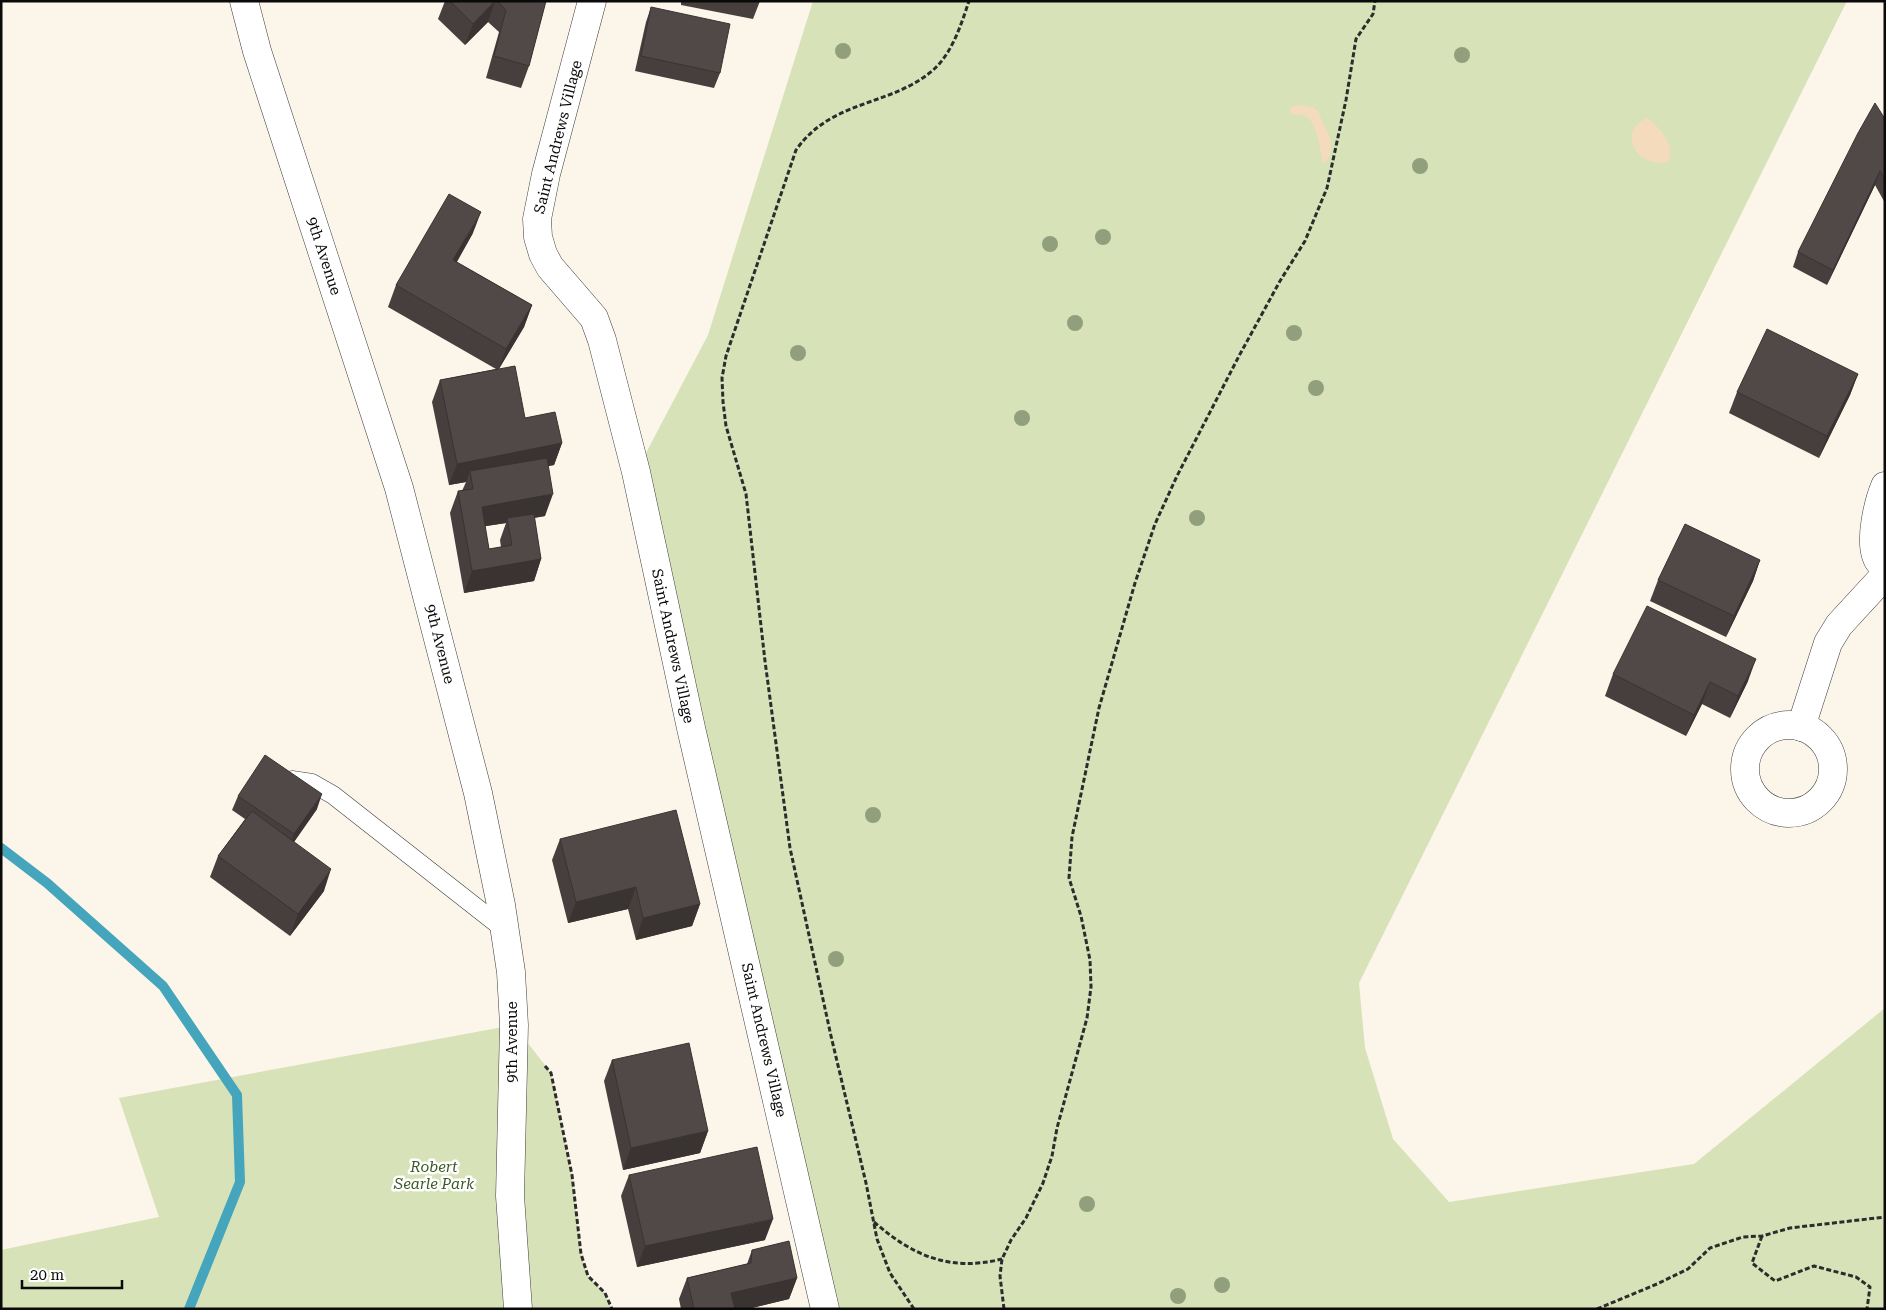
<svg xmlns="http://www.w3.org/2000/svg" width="1886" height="1310" viewBox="0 0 1886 1310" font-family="'Roboto Serif',serif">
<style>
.green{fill:#d7e2b8}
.sand{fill:#f3dbbb}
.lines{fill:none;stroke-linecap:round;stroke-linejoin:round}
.stream{stroke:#44a5bc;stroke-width:10}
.service-casing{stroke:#3d3d3d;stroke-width:19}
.minor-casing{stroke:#3d3d3d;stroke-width:29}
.path{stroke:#2c2c2c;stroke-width:3;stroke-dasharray:5 2.5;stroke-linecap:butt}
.service{stroke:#fff;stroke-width:18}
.minor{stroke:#fff;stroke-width:28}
.tree{fill:#919f7c}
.wall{fill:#463f3e;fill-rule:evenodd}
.shaded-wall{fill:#393332}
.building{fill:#514948;stroke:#393332}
.labels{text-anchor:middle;stroke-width:5;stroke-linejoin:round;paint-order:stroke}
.street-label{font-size:15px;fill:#0a0a0a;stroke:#fff}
.park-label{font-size:15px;font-style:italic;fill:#3a5923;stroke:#fff}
</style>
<rect width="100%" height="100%" fill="#fcf5e9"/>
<g class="green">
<path d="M813 1H1847L1359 983 1365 1048 1393 1139 1449 1202 1694 1164 1885 1008V1309H825L636 472 708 335Z"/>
<path d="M514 1025 551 1073 572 1175 581 1254 588 1276 605 1293 612 1309H1V1250L159 1217 119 1098Z"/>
</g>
<g class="sand">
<path d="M1302 105C1307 106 1312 106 1317 110 1320 113 1320 117 1322 121 1329 133 1338 152 1323 164 1320 152 1318 122 1305 116 1300 114 1295 116 1290 113L1291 106Z"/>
<path d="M1646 118C1659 125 1672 142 1670 158L1667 162C1639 169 1615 134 1646 118Z"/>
</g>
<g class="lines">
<path class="stream" d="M1 848 47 883 163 986 237 1095 240 1182 189 1309"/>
<defs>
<path id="service" d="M292 780 312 783 333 795 505 930"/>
<g id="minor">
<path d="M244 1 257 51 399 488 478 793 501 905 511 972 514 1025 510 1196 518 1309"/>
<path d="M592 1 546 174 537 219 538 237 543 254 550 267 594 318 602 340 636 472 691 728 825 1309"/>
<path d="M1885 486C1878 503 1869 541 1877 558 1878 561 1882 565 1885 567"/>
<circle cx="1789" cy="769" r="44"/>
<path d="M1801 727 1828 643 1839 625 1885 575"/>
</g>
</defs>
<use href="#service" class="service-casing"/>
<use href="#minor" class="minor-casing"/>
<g class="path">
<path d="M545 1066 551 1073 572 1175 581 1254 588 1276 605 1293 612 1309"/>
<path d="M874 1222C913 1256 950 1272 1002 1259"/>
<path d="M1762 1236 1752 1263 1775 1281 1814 1266 1856 1277 1870 1287 1867 1309"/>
<path d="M914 1309 890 1273 877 1239 866 1183 831 1036 790 848 765 661 746 494 726 426 723 402 722 378 726 356 796 150C832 99 889 107 932 71 952 54 961 25 969 1"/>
<path d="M1004 1309 1000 1276 1002 1259 1011 1240 1026 1218 1043 1183 1052 1156 1057 1128 1087 1018 1091 987 1090 960 1081 916 1069 878 1072 837 1099 708 1135 583 1155 524 1177 476 1239 356 1280 281 1305 241 1327 188 1346 100 1356 39 1373 14 1375 1"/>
<path d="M1597 1309 1657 1284 1688 1269 1710 1248 1743 1237 1762 1236 1790 1228 1885 1217"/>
</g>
<use href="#service" class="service"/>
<use href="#minor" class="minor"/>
</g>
<g class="tree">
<circle cx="843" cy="51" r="8"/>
<circle cx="1462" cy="55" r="8"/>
<circle cx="1420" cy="166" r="8"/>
<circle cx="1103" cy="237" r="8"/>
<circle cx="1050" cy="244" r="8"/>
<circle cx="1075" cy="323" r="8"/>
<circle cx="1294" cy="333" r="8"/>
<circle cx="798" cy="353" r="8"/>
<circle cx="1316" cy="388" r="8"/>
<circle cx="1022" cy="418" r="8"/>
<circle cx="1197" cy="518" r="8"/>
<circle cx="873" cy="815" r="8"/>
<circle cx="836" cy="959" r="8"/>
<circle cx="1087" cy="1204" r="8"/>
<circle cx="1222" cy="1285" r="8"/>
<circle cx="1178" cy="1296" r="8"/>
</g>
<g class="wall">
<path d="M445 1H546L529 66 521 88 486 78 499 32 488 22 465 45 438 19Z"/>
<path d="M681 1H760L753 19 681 5Z"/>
<path d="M651 7 720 73 714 88 635 71 646 22Z"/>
<path d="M1885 119V203L1875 185 1827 285 1793 267 1798 252Z"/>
<path d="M473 233 457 262 532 305 524 327 499 369 525 418 562 443 554 465 548 466 545 516 534 518 541 559 534 581 464 593 450 513 458 491H462L466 482 449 485 432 402 440 380 496 369 388 307 396 285ZM506 523 500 540 501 547 489 549 485 526Z"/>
<path d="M1858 374 1850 395 1819 458 1729 413 1737 392Z"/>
<path d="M1760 560 1753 581 1726 637 1650 601 1658 580Z"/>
<path d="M1613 674 1748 681 1730 718 1702 704 1686 736 1605 696Z"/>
<path d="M238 796 317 809 294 842 324 891 290 936 210 877 218 856 245 819 232 810Z"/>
<path d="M560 839 700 904 692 926 636 940 628 909 568 923 552 860Z"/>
<path d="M612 1060 708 1131 700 1153 623 1170 604 1081Z"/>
<path d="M629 1175 765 1240 637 1267 621 1196Z"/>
<path d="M752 1250 797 1278 789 1299 748 1309H681L679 1299 687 1278 747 1264Z"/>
</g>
<g class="shaded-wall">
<path d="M495 1 488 22 465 45 473 24Z"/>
<path d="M1880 171 1875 185 1827 285 1833 270Z"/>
<path d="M481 212 473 233 445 281 453 260Z"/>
<path d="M532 305 524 327 498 370 506 349Z"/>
<path d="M1858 374 1850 395 1819 458 1827 436Z"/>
<path d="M562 443 554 465 471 481 470 471 466 482 449 485 457 464Z"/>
<path d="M553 494 545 516 508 522 507 518 506 523 474 528 482 507Z"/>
<path d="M541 559 534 581 464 593 472 571Z"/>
<path d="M1760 560 1753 581 1726 637 1734 616Z"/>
<path d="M1756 659 1748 681 1730 718 1738 696Z"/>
<path d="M1710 682 1702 704 1686 736 1694 715Z"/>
<path d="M322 794 317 809 289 849 294 834Z"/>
<path d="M331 869 324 891 290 936 298 914Z"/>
<path d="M636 887 628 909 568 923 576 902Z"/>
<path d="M700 904 692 926 636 940 643 918Z"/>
<path d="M708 1131 700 1153 623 1170 631 1148Z"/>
<path d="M773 1219 765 1240 637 1267 645 1246Z"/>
<path d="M797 1278 789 1299 748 1309H725L731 1293Z"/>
</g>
<g class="building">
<path d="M450 1H495L473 24Z"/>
<path d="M497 1H546L529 66 494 56 506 10Z"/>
<path d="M651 7 730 24 720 73 641 56Z"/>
<path d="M1875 103 1885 119V179L1880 171 1833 270 1798 252 1858 133Z"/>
<path d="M449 194 481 212 453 260 532 305 506 349 396 285Z"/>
<path d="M1767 329 1858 374 1827 436 1737 392Z"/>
<path d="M515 366 525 418 555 412 562 443 457 464 440 380Z"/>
<path d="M547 458 553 494 482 507 489 549 512 545 507 518 534 514 541 559 472 571 458 491 473 489 470 471Z"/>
<path d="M1685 524 1760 560 1734 616 1658 580Z"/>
<path d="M1647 606 1756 659 1738 696 1710 682 1694 715 1613 674Z"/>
<path d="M265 755 322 794 294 834 238 796Z"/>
<path d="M676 810 700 904 643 918 636 887 576 902 560 839Z"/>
<path d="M252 811 331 869 298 914 218 856Z"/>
<path d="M689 1043 708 1131 631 1148 612 1060Z"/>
<path d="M757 1147 773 1219 645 1246 629 1175Z"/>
<path d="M789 1241 797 1278 731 1293 735 1309H694L687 1278 751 1263 752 1250Z"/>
</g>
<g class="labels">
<g class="street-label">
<text transform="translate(558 137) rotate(-76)" y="5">Saint Andrews Village</text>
<text transform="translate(324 256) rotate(72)" y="5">9th Avenue</text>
<text transform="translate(440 644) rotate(76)" y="5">9th Avenue</text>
<text transform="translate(673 646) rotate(78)" y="5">Saint Andrews Village</text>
<text transform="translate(764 1040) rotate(77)" y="5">Saint Andrews Village</text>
<text transform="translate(512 1042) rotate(-90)" y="5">9th Avenue</text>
</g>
<g class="park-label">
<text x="434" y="1172">Robert<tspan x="434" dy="17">Searle Park</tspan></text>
</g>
</g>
<rect width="1886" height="1310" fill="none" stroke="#0a0a0a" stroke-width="5"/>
<path d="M22 1280v8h100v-8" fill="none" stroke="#0a0a0a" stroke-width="2.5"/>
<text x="30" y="1280" font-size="15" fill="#0a0a0a" stroke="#ffffff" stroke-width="4" paint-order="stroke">20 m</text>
</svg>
